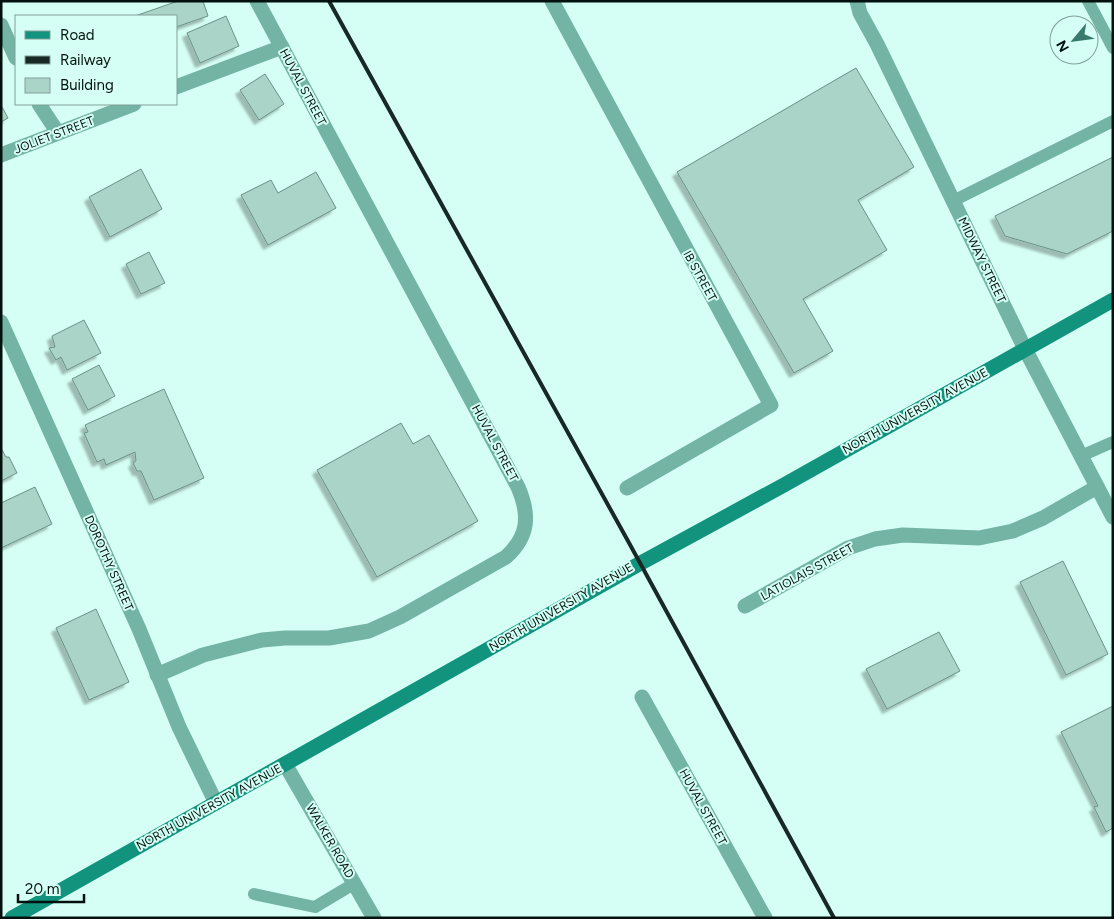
<svg xmlns="http://www.w3.org/2000/svg" width="1114" height="919" viewBox="0 0 1114 919" font-family="Figtree,sans-serif">
<style>
.building{fill:#abd4c9;stroke:#6a9187;filter:url(#shadow)}
.lines{fill:none;stroke-linecap:round;stroke-linejoin:round}
.service{stroke:#73b4a4;stroke-width:12}
.minor{stroke:#73b4a4;stroke-width:15}
.secondary{stroke:#11937e;stroke-width:15}
.rail{stroke:#182925;stroke-width:4}
.labels{text-anchor:middle;stroke-width:4;stroke-linejoin:round;paint-order:stroke}
.street-label{font-size:12px;fill:#03110e;stroke:#d5fff4}
</style>
<defs>
<filter id="shadow"><feDropShadow dx="-4.5" dy="4.5" stdDeviation="1" flood-color="#0004"/></filter>
</defs>
<rect width="100%" height="100%" fill="#d5fff4"/>
<g class="building">
<path d="M178 1H203L208 16 176 27V16H135Z"/>
<path d="M226 16 239 46 200 63 187 33Z"/>
<path d="M856 68 914 167 858 200 887 250 803 299 833 351 794 373 677 172Z"/>
<path d="M265 74 284 104 259 120 240 90Z"/>
<path d="M1 105 8 118 1 122Z"/>
<path d="M1113 157V231L1067 254 1005 236 995 216Z"/>
<path d="M141 169 162 209 110 237 89 197Z"/>
<path d="M316 172 336 208 268 245 241 195 271 180 278 193Z"/>
<path d="M149 252 165 283 141 294 126 264Z"/>
<path d="M84 320 101 353 67 370 61 357 56 360 49 348 55 347 52 336Z"/>
<path d="M99 365 115 396 88 410 72 379Z"/>
<path d="M164 389 204 478 154 500 141 471H137L133 463 136 461 135 452 106 465 104 459 97 462 84 433 88 432 85 425Z"/>
<path d="M401 423 413 444 429 435 478 521 377 577 317 470Z"/>
<path d="M1 448 6 457H9L17 473 1 481Z"/>
<path d="M35 487 52 524 1 548V503Z"/>
<path d="M1063 561 1108 654 1066 675 1020 582Z"/>
<path d="M96 609 129 682 89 700 56 628Z"/>
<path d="M939 632 960 671 887 709 866 669Z"/>
<path d="M1113 706V828L1106 832 1094 807 1098 806 1061 732Z"/>
</g>
<g class="lines">
<g class="service">
<path d="M1088 1 1113 48"/>
<path d="M953 201 1113 121"/>
<path d="M1081 456 1113 442"/>
<path d="M254 894 315 907 355 883"/>
</g>
<g class="minor">
<path d="M552 1 771 405 627 488"/>
<path d="M857 1 860 13 877 44 1025 349 1113 517"/>
<path d="M1 25 16 58"/>
<path d="M176 87 282 47"/>
<path d="M39 104 58 133"/>
<path d="M1 155 134 104"/>
<path d="M1 322 139 629 179 727 216 803"/>
<path d="M745 606 848 548 875 539 903 535 979 538 1013 531 1043 518 1097 487"/>
<path d="M157 675 203 655 262 640 285 638H329L369 631 400 617 506 557C529 536 530 515 518 487L257 1"/>
<path d="M642 697 765 918"/>
<path d="M285 764 374 918"/>
</g>
<path class="secondary" d="M12 918 639 564 784 485 1113 300"/>
<path class="rail" d="M329 1 628 541 834 918"/>
</g>
<g class="labels">
<g class="street-label">
<text transform="translate(303 87) rotate(62)" y="4">HUVAL STREET</text>
<text transform="translate(54 135) rotate(-21)" y="4">JOLIET STREET</text>
<text transform="translate(982 260) rotate(64)" y="4">MIDWAY STREET</text>
<text transform="translate(700 276) rotate(61)" y="4">IB STREET</text>
<text transform="translate(915 411) rotate(-29)" y="4">NORTH UNIVERSITY AVENUE</text>
<text transform="translate(495 443) rotate(62)" y="4">HUVAL STREET</text>
<text transform="translate(109 563) rotate(66)" y="4">DOROTHY STREET</text>
<text transform="translate(807 572) rotate(-29)" y="4">LATIOLAIS STREET</text>
<text transform="translate(561 607) rotate(-30)" y="4">NORTH UNIVERSITY AVENUE</text>
<text transform="translate(209 807) rotate(-29)" y="4">NORTH UNIVERSITY AVENUE</text>
<text transform="translate(703 807) rotate(61)" y="4">HUVAL STREET</text>
<text transform="translate(330 841) rotate(60)" y="4">WALKER ROAD</text>
</g>
</g>
<rect width="1114" height="919" fill="none" stroke="#03110e" stroke-width="5"/>
<rect x="15" y="15" width="162" height="90" fill="#d5fff4" stroke="#81a098"/>
<rect x="25" y="31" width="25" height="8" fill="#11937e" stroke="#81a098"/>
<text x="60" y="40" font-size="15" fill="#03110e">Road</text>
<rect x="25" y="56" width="25" height="8" fill="#182925" stroke="#81a098"/>
<text x="60" y="65" font-size="15" fill="#03110e">Railway</text>
<rect x="25" y="78" width="25" height="15" fill="#abd4c9" stroke="#81a098"/>
<text x="60" y="90" font-size="15" fill="#03110e">Building</text>
<g transform="translate(1074 40) rotate(241)"><circle r="24" fill="#d5fff4" stroke="#81a098"/>
<path d="M0-4L9 19L0 12L-9 19Z" fill="#387b6c"/>
<text y="-8" font-size="14" font-weight="bold" text-anchor="middle" fill="#03110e">N</text>
</g>
<path d="M18 894v8h66v-8" fill="none" stroke="#03110e" stroke-width="2.5"/>
<text x="25" y="894" font-size="15" fill="#03110e" stroke="#d5fff4" stroke-width="4" paint-order="stroke">20 m</text>
</svg>
